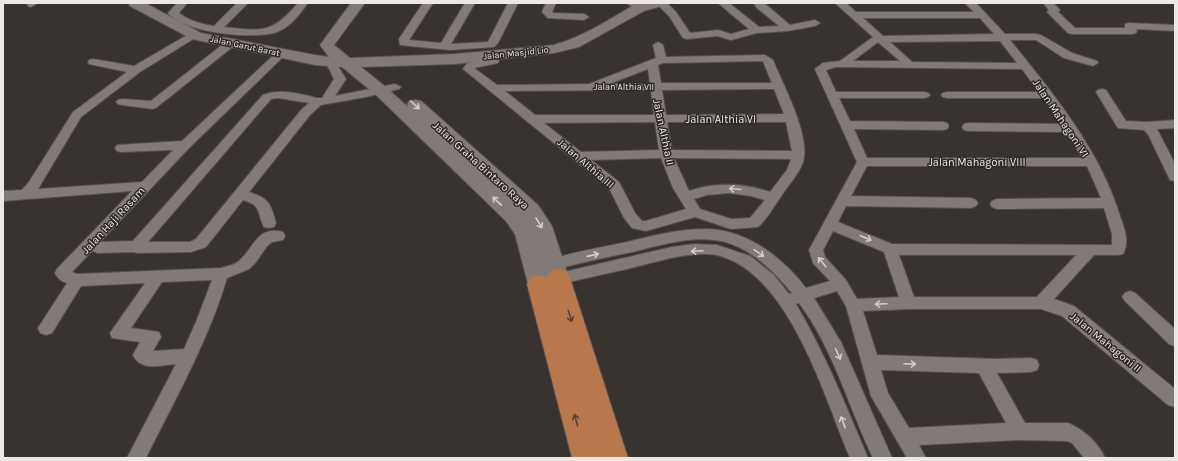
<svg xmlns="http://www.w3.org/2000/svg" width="1178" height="461" viewBox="0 0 1178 461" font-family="Karla,sans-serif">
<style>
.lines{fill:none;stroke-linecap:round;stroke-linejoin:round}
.street-casing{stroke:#56504e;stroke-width:2}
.secondary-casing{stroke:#56504e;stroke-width:2}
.primary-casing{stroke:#56504e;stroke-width:2}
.street{fill:#817a76;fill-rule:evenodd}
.secondary{fill:#817a76;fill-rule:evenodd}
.primary{fill:#b9774e;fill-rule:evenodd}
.oneway{stroke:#d1ccca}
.oneway2{stroke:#584032}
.labels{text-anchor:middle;stroke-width:3;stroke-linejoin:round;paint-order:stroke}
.far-street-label{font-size:9px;fill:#ece8e6;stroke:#2f2926}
.street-label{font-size:11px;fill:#ece8e6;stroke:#2f2926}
</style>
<rect width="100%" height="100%" fill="#393330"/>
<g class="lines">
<defs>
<g id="street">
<path d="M27 3H38L31 7 28 6Z"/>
<path d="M177 3H187L179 13C189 21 201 24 214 26L237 3H248L224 27C262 31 272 34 298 3H308C300 14 290 27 277 32 255 40 183 33 168 13Z"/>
<path d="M423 3H433L409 40 441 43 465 3H475L451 44 488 42 508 3H518L498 43 494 47 450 50 400 45 399 39Z"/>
<path d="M546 3H556L552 12 554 13 584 14 589 17 584 20 548 18 542 12Z"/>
<path d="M626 3H638L644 8 639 11Z"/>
<path d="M656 3H667L676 12 690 33 718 30 731 34 749 29 718 3H729L759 27 779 26 756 7 754 3H764L790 25 815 20 820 23 815 26 788 31 757 33 731 40 717 36 687 39 683 38 669 16Z"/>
<path d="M835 3H846L856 12H974L965 3H976L1005 34H1035L1041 35 1072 53 1097 61 1098 63 1093 66 1064 58 1036 40H1010C1053 93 1100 150 1120 216 1124 228 1130 241 1123 254L1118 255H1094L1054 299 1074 306 1175 389V407L1168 405 1062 316 1041 309H909L863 311 877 355 996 359 1031 358 1037 360 1039 365 1037 370 1031 372 997 373 1025 423H1068C1084 430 1098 442 1105 458H1084L1072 443 1067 441 1020 440 919 445 926 458H907L871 396 846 306 837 291 814 298 841 342 892 458H873C848 406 834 350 799 303L796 304C825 353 846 406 868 458H850C824 397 789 271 716 255 690 250 653 263 627 269 601 275 575 280 550 287L545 285 543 281 545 277 559 273 672 247 695 244 717 245 750 256 774 275 789 294 792 293C774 272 752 249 725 242 694 234 662 245 632 252 603 258 574 264 546 272L541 270 539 266 541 262C569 253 598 248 627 242 652 236 678 229 705 229 746 229 782 257 806 288L830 281 813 263 809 250 857 162 815 69 823 63 840 61 873 37ZM863 18H980L994 34 883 36ZM1000 41 1017 63 912 62 890 42ZM878 42 900 61H853ZM836 67 1022 69 1039 92H947L943 93 941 95 943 97 947 98H1044L1062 124 968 123 964 124 962 127 964 130 968 131 1067 132 1082 158H867L854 129 943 130 947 129 949 126 947 123 943 122 850 121 839 98H924L928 97 930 95 928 93 924 92H836L826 70ZM867 166H1087L1101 198 997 199 992 201 990 204 992 207 997 209 1104 208 1112 234V245L892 244 838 222 846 206 971 208 976 206 978 203 976 200 971 198 851 196ZM833 231 884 252 899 297 857 299 846 280 825 257 823 250ZM899 255H1076L1037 297H914ZM881 370 979 373 1006 423 909 428 888 393Z"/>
<path d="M1043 3H1053L1060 10 1058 12 1075 28H1125V24L1129 23 1175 25V31L1136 29 1137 31 1136 33 1132 34H1072L1068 33 1047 12 1049 10Z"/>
<path d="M194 31 198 32 199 34 198 36 140 72 81 117 38 189 142 182 173 150 121 152 117 151 115 148 117 145 182 141 277 52H285L286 54 189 148 100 242 133 241 263 95C281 88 299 94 317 98H322L334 79 327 65 332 62 336 63 346 79 335 96 395 84 401 87 399 89 366 97 321 105 310 115 249 192C269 198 271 204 276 223L274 227 269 228 264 227C256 212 263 206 243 200L206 247 191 252 138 253 133 252 98 253 92 251 72 272 77 274 221 268C228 266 236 265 241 259 254 247 258 225 283 232L285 236 283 240 272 242 267 246 256 262 249 269 227 278C208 342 175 399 146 458H127L176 364C161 365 141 372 133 355L140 342 112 338 110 333 145 283 81 286 52 333 46 335 40 333 38 328 67 283C61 281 58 279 55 273L57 269 132 191 3 201V191L22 190 29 182 73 112 127 72 89 64 88 62 89 60 93 59 134 66ZM278 98 309 103 302 109 196 239 190 242H148L271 99ZM212 280 196 322 184 349 153 351 161 337 159 332 131 328 162 282Z"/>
<path d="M231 40 235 41 236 43 235 45 157 107 153 109 122 105 118 104 116 102 118 100 122 99 151 101 227 41Z"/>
<path d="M658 42 663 45 666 57 765 55 773 60C783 85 811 136 803 162 799 174 789 184 782 195 774 206 768 218 758 227L731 229 695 217 646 231 632 228 624 218 609 188 463 69 467 63 494 58 499 61 498 63 474 68 497 85 589 84 656 58 653 45ZM763 61 772 83H661L658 65 663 63ZM648 69 650 84H609ZM774 89 784 114 666 115 662 90ZM651 90 654 115H535L505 91ZM655 122 659 150 581 152 544 123ZM667 122H786L792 151 672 150ZM661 158 673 188 686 209 646 221H642L635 213 619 182 591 160ZM674 158 791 159 787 170 770 192C743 183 715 182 689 191ZM729 193 751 196 765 200 750 218 731 219 700 209 694 199 707 195Z"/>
<path d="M1102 89 1106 90 1126 121 1147 122 1175 120V128L1157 129 1175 164V181L1170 180 1148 134 1144 130 1118 128 1096 92 1098 90Z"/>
<path d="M1130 291 1135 293 1175 329V346L1169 344 1125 301 1122 297 1125 293Z"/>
</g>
<path id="secondary" d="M128 3H145L201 33 315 55 329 57 320 45 351 3H365L334 45 350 58 455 54 554 45C583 37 608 20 634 5L642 3H664L662 6 644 11 579 47 554 53 455 64 361 67 387 88 409 108 407 105 409 101 415 100 421 101 538 205 552 226 569 278 566 284 558 286 550 284 549 281 550 284 547 290 539 293 531 290 528 284 515 234 506 221 375 94 342 67 315 65 192 39 130 6Z"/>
<path id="primary" d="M558 269 566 271 570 278 628 458H572L527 284 531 277 539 275 547 277 550 271Z"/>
</defs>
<use href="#street" class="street-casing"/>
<use href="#secondary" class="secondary-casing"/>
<use href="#primary" class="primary-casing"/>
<use href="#street" class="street"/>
<use href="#secondary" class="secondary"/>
<use href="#primary" class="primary"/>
</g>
<defs><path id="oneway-shaft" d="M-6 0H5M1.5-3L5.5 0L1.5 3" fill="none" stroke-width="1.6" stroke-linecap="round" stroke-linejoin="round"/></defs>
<g class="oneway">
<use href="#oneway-shaft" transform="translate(415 105) rotate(42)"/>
<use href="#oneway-shaft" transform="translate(735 189) rotate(-175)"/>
<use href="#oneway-shaft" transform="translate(497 201) rotate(-137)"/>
<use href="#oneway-shaft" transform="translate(539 223) rotate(59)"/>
<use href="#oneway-shaft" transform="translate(866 238) rotate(23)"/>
<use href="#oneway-shaft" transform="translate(697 251) rotate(177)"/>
<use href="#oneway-shaft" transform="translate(759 253) rotate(35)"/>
<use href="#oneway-shaft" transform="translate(593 255) rotate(-13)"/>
<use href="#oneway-shaft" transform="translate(822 262) rotate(-129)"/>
<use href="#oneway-shaft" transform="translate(881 304) rotate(178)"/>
<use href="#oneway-shaft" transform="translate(838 354) rotate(66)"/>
<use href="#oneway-shaft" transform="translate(910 364) rotate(2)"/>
<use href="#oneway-shaft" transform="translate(843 422) rotate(-110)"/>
</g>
<g class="oneway2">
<use href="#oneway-shaft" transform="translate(570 316) rotate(73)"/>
<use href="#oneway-shaft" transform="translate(576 420) rotate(-105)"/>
</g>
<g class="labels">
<g class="far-street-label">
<text transform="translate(245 46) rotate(12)" y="3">Jalan Garut Barat</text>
<text transform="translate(516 53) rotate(-6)" y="3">Jalan Masjid Lio</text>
<text x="624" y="90">Jalan Althia VII</text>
</g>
<g class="street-label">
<text transform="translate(1061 118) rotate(56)" y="4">Jalan Mahagoni VI</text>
<text x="721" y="123">Jalan Althia VI</text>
<text transform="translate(664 132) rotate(78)" y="4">Jalan Althia II</text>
<text x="977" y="166">Jalan Mahagoni VIII</text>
<text transform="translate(586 163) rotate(40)" y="4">Jalan Althia III</text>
<text transform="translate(481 165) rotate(42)" y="4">Jalan Graha Bintaro Raya</text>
<text transform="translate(113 220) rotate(-47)" y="4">Jalan Haji Rasam</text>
<text transform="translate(1106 342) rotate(39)" y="4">Jalan Mahagoni II</text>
</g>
</g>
<rect width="1178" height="461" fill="none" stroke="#ece8e6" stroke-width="8"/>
</svg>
